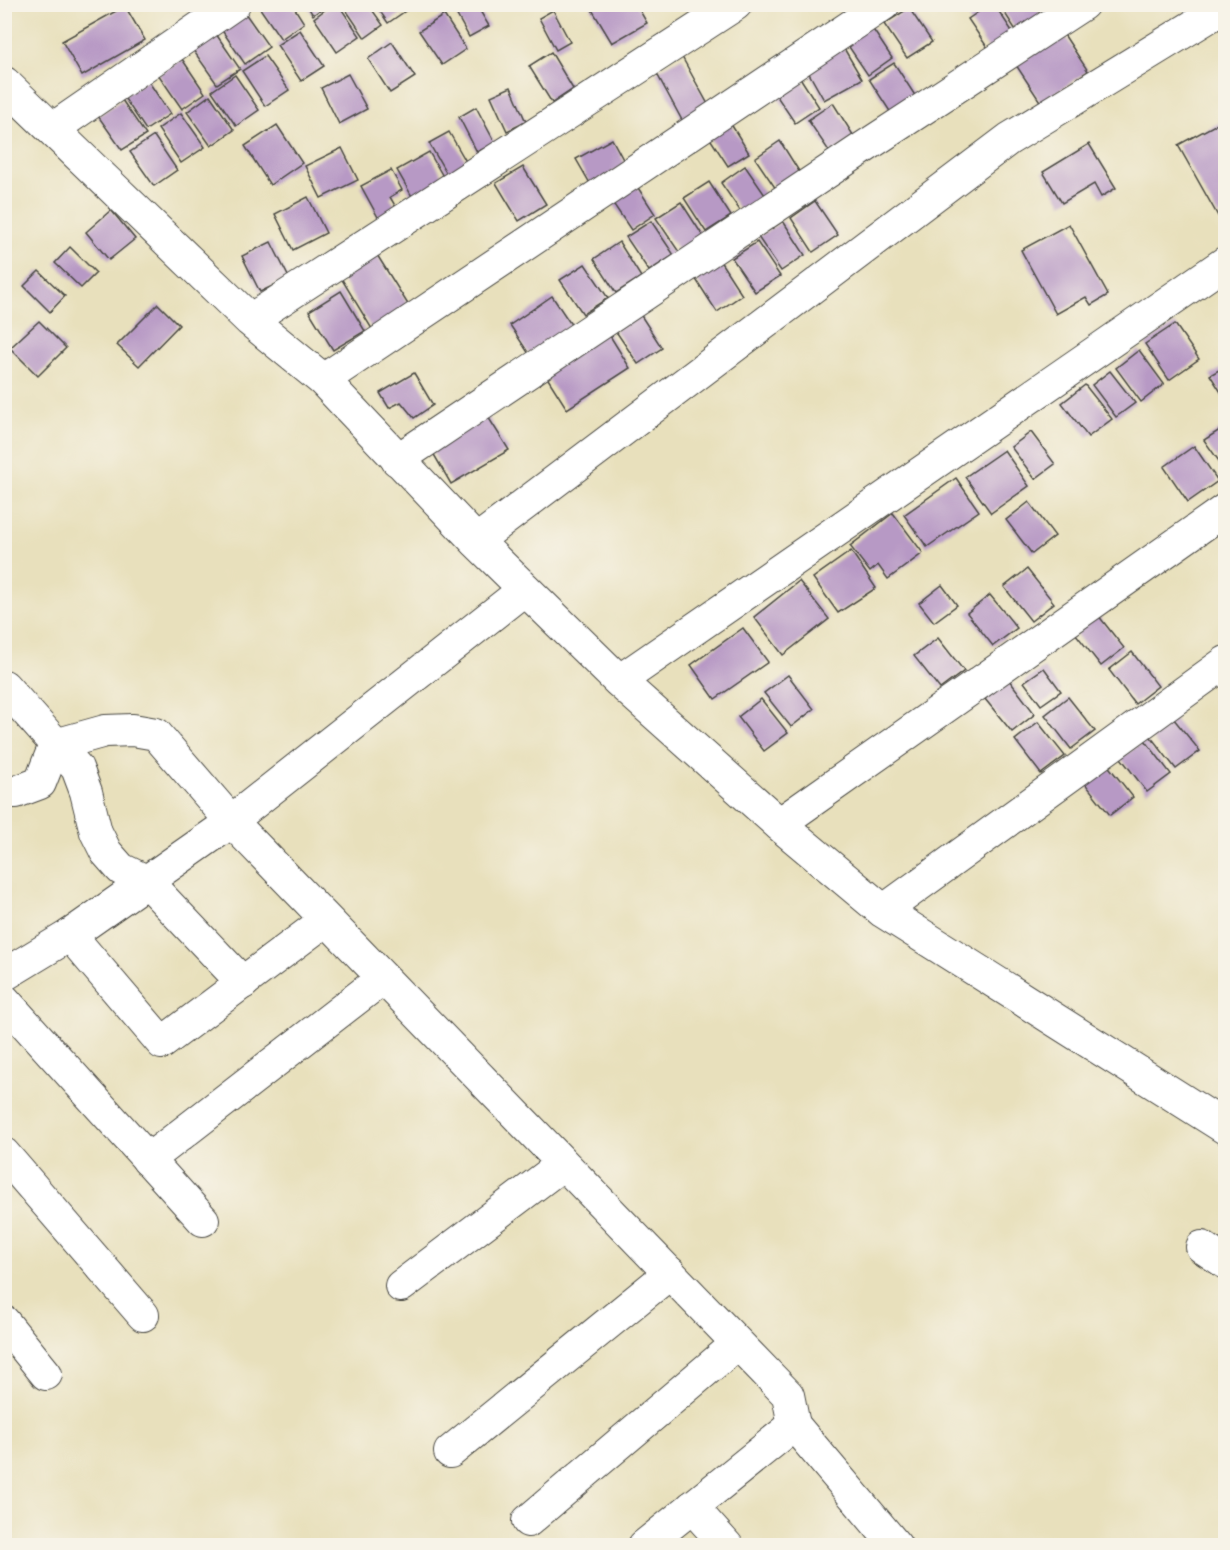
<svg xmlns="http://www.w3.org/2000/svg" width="1230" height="1550" viewBox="0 0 1230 1550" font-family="'Balsamiq Sans',sans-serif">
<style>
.building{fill:#b799c5}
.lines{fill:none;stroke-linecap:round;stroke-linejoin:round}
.minor-casing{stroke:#474641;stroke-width:34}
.tertiary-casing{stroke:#474641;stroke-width:35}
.minor{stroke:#fff;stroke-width:32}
.tertiary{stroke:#fff;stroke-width:33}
</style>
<rect width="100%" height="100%" fill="#f7f3e8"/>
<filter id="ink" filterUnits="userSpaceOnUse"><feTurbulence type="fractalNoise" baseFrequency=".0167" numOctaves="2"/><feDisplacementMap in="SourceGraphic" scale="12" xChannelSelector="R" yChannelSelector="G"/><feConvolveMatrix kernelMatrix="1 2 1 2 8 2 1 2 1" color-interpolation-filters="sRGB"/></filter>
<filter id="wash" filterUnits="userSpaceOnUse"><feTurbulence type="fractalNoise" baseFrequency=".008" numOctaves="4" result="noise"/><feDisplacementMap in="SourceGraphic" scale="24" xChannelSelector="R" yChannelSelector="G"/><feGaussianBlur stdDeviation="1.35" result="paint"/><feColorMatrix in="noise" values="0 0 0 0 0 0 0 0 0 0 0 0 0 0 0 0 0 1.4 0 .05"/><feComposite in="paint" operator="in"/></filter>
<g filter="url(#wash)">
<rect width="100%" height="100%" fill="#e8e0bc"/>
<g id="blocks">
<g class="building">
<path d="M257 4H292L304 23 281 39Z"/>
<path d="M306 4H328L313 15Z"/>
<path d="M333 4H338L360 36 337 52 314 18Z"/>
<path d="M342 4H368L383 25 365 38Z"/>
<path d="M375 4H409L411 7 388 23Z"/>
<path d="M460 4H476L489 26 469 37 453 8Z"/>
<path d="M597 4H636L647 23 612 43 591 8Z"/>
<path d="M990 4H994L1016 37 991 53 968 19Z"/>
<path d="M999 4H1034L1042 16 1017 32Z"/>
<path d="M125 6 145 40 82 76 62 41Z"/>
<path d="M909 8 932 42 907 58 884 24Z"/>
<path d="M553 10 570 42 556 50 539 18Z"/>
<path d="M245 13 269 47 245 64 221 29Z"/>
<path d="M444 15 466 49 442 65 419 31Z"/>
<path d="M870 25 892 58 868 75 845 41Z"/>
<path d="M300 30 324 66 301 81 277 45Z"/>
<path d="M1063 33 1088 71 1041 103 1016 65Z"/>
<path d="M216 34 240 69 217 84 193 50Z"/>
<path d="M839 40 862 79 824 100 802 61Z"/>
<path d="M392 42 415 77 390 93 368 59Z"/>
<path d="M551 52 573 89 552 103 529 66Z"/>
<path d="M265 56 289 90 265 106 242 71Z"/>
<path d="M682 57 710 108 683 122 656 72Z"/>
<path d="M182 59 205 93 182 109 158 74Z"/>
<path d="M894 63 916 97 891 113 869 79Z"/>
<path d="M797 73 819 107 795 123 772 89Z"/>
<path d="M348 74 367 109 339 124 321 88Z"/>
<path d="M235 75 259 110 236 126 212 91Z"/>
<path d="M147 79 170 114 146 130 123 96Z"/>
<path d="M511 87 526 122 507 131 491 96Z"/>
<path d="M210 95 234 130 211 146 187 112Z"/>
<path d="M122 100 146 135 122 150 98 116Z"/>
<path d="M833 103 855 138 831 154 808 120Z"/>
<path d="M476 107 495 143 477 152 459 117Z"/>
<path d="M181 113 205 147 181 163 158 129Z"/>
<path d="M1226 119V212L1218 216 1178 145Z"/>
<path d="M729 121 749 153 728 166 707 134Z"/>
<path d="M277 125 302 163 270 185 245 146Z"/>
<path d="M449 132 468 165 448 176 429 143Z"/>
<path d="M154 136 177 170 154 186 130 152Z"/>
<path d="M612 139 626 165 591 185 576 159Z"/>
<path d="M780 141 802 176 778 192 755 158Z"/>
<path d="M1089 144 1116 188 1101 197 1094 184 1062 203 1043 172Z"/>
<path d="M342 148 358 180 321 198 305 166Z"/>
<path d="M429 152 445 180 413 198 397 170Z"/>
<path d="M745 166 765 195 741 212 721 183Z"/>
<path d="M523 167 546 204 519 221 496 183Z"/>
<path d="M391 170 402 190 390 197 397 209 379 219 361 186Z"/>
<path d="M633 180 655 214 631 230 608 196Z"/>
<path d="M709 182 731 216 706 232 684 198Z"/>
<path d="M308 197 326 233 293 250 275 214Z"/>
<path d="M815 201 838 235 813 252 791 218Z"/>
<path d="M681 202 703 236 679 252 656 218Z"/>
<path d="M111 210 135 239 109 260 86 232Z"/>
<path d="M651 221 674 255 649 271 626 237Z"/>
<path d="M783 221 805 255 781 271 758 237Z"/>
<path d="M1069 224 1108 295 1091 305 1086 297 1056 314 1021 250Z"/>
<path d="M271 242 289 278 260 292 242 256Z"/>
<path d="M619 242 641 277 616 293 594 259Z"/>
<path d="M757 242 780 276 755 292 732 258Z"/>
<path d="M70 247 96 273 81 288 55 263Z"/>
<path d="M374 250 409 306 372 329 338 273Z"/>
<path d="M720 261 742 295 717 312 695 278Z"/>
<path d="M585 264 608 298 583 314 560 280Z"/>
<path d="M39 271 65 296 50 312 24 286Z"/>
<path d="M341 291 365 331 333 350 309 311Z"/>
<path d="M552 296 572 326 529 354 510 325Z"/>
<path d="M158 304 179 325 139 366 117 345Z"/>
<path d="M640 314 662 348 638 364 615 330Z"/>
<path d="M39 321 66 348 38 376 10 348Z"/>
<path d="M1175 324 1199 359 1169 380 1145 344Z"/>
<path d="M607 331 630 368 567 409 543 371Z"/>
<path d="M1139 350 1164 384 1141 402 1116 368Z"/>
<path d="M1226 366V400L1210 375Z"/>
<path d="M1110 371 1135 403 1116 417 1092 385Z"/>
<path d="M414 373 433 405 414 418 401 402 389 408 380 393Z"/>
<path d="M1085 385 1112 419 1088 437 1062 403Z"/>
<path d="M485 412 509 450 451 484 429 446Z"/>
<path d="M1226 426V471L1204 440Z"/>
<path d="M1031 432 1055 464 1035 479 1011 447Z"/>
<path d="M1194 446 1218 481 1188 502 1164 467Z"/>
<path d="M1004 450 1029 486 991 513 965 477Z"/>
<path d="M956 478 979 511 927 547 904 515Z"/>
<path d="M1029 502 1055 536 1032 554 1006 520Z"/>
<path d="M893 513 923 553 888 579 878 565 870 572 850 546Z"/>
<path d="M851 551 876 588 838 613 813 578Z"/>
<path d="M1027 569 1054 603 1031 621 1004 587Z"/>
<path d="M799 581 829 619 783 655 754 617Z"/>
<path d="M942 585 957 605 934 622 919 603Z"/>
<path d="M990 595 1017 628 993 646 967 613Z"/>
<path d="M1098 615 1124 648 1101 666 1075 633Z"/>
<path d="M743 628 768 662 715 699 691 665Z"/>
<path d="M938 638 964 671 940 689 914 656Z"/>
<path d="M1132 652 1158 686 1135 704 1109 670Z"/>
<path d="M1044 668 1061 691 1041 705 1024 682Z"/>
<path d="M788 675 814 709 791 727 764 693Z"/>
<path d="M1009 680 1035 714 1012 732 985 699Z"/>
<path d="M1068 697 1095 731 1071 749 1045 715Z"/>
<path d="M761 699 788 733 764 751 738 717Z"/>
<path d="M1173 718 1200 751 1176 769 1150 736Z"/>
<path d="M1038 722 1065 756 1041 774 1015 740Z"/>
<path d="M1145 740 1171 774 1147 792 1121 758Z"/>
<path d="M1106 763 1133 797 1110 815 1083 781Z"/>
</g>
</g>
</g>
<g filter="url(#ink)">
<use href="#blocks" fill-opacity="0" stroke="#474641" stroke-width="1.5"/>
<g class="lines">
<defs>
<g id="minor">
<path d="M54 128 234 4"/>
<path d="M250 320 736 4"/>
<path d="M323 380 884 4"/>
<path d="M397 460 863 148 1083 4"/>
<path d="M476 541 1009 139 1226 6"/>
<path d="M619 681 1226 262"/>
<path d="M4 686 77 768 86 792 96 832 106 852 121 869 146 881 243 983"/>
<path d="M4 792H16L40 783 55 745 105 731 133 730 156 734 231 821 788 1395 794 1425 644 1546"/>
<path d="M779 824 1226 509"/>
<path d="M883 911 1226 662"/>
<path d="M70 935 162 1043 326 920"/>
<path d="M4 975 70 935 217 832 525 589"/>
<path d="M4 1000 203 1220"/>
<path d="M4 1154 143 1315"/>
<path d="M148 1160 383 978"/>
<path d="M1202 1247 1226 1263"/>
<path d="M401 1286 563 1164"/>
<path d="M4 1322 46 1374"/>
<path d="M794 1425 896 1546"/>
<path d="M450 1452 670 1273"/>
<path d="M692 1507 727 1546"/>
<path d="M528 1521 737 1344"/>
</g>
<path id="tertiary" d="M4 83 250 320 323 380 476 541 619 681 779 824 883 911 1226 1128"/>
</defs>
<use href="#minor" class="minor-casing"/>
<use href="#tertiary" class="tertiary-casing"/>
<use href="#minor" class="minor"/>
<use href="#tertiary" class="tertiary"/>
</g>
</g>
<rect width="1230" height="1550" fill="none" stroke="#f7f3e8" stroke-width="24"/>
</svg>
